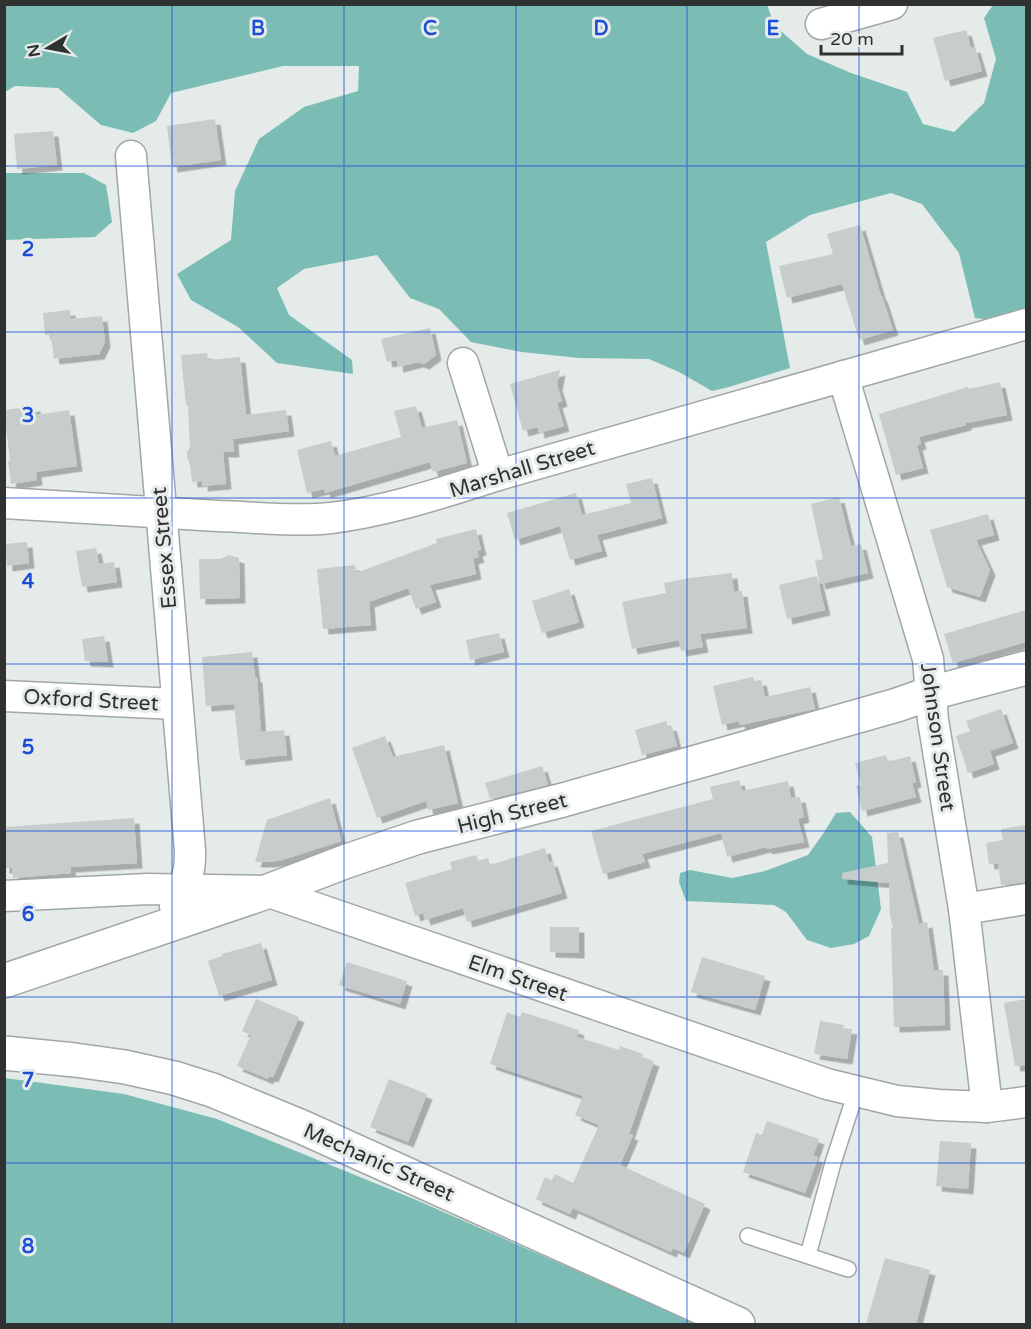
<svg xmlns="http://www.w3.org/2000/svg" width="1031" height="1329" viewBox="0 0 1031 1329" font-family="'Varela Round',sans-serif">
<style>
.forest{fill:#7bbdb5}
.building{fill:#c6cdcc;filter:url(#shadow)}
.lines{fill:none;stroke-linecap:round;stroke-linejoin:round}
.lane-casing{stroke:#a1a7a6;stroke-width:18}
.street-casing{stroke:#a1a7a6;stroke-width:33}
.secondary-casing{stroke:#a1a7a6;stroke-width:36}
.primary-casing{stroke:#a1a7a6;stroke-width:36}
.lane{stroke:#fff;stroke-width:15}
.street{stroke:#fff;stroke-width:30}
.secondary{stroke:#fff;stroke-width:33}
.primary{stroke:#fff;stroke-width:33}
.grid{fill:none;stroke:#1d4ed8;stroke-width:1.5;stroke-opacity:0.55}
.labels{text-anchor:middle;stroke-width:6;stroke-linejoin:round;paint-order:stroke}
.street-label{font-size:21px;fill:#303232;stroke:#e4ebe9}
.grid-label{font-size:20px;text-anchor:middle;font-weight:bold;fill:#1d4ed8;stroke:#e4ebe9;stroke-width:6;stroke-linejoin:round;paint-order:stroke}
</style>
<defs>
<filter id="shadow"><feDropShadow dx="5.5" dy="5.5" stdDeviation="0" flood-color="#0004"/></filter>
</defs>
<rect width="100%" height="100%" fill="#e4ebe9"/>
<g class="forest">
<path d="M767 4 774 25 807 54 851 73 907 92 923 124 954 132 984 103 996 59 984 18 993 5H1026V308L989 320 975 318 959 253 922 204 891 193 810 215 766 242 790 368 729 387 712 391 679 372 649 359 579 358 522 352 471 342 439 309 410 298 377 255 304 269 277 288 289 315 352 360 353 374 277 363 238 327 191 300 177 274 231 240 235 191 259 139 304 107 358 91 359 66H283L171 93 156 121 133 133 101 125 58 88 15 86 5 92V5Z"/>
<path d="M5 173H84L106 185 112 222 95 237 5 240Z"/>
<path d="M850 812 872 837 881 909 869 936 854 944 831 948 807 940 786 912 774 905 686 901 679 882 680 873 690 870 732 878 765 871 808 855 823 834 836 813Z"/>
<path d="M5 1078 124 1094 217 1119 414 1199 668 1311 694 1324H5Z"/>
</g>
<g class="building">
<path d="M966 30 971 48 975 47 982 71 945 81 933 38Z"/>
<path d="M215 119 221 160 172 167 167 126Z"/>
<path d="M53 131 57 165 17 169 14 134Z"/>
<path d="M860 225 881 296H882L893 330 859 340 842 284 787 298 779 266 833 254 827 234Z"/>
<path d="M70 310 71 319 102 316 105 342 99 354 54 359 51 335H45L43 313Z"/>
<path d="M430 328 436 355 424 364 418 362 398 367 397 360 387 362 381 339Z"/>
<path d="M207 353 208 360 240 357 246 415 286 410 289 431 233 439 234 452H223L226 484 202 486V481L192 482 190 465 187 456V452L190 447 188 405H186L181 355Z"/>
<path d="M560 370 557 385 562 401 557 403 564 426 539 433 538 427 523 431 510 384Z"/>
<path d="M1000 382 1007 415 966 423V425L919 437 921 444 917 445 923 468 896 475 879 414 968 387 969 389Z"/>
<path d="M35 406 36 415 69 410 77 466 36 472 37 480 11 484 8 461H10L4 410Z"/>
<path d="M416 406 422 428 457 420 467 463 433 472 430 462 325 493 324 489 307 493 297 450 331 441 335 456 401 437 394 411Z"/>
<path d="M652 478 662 518 597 535 602 551 570 560 560 526 515 540 507 513 576 493 582 515 631 503 626 484Z"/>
<path d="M839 497 851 546 861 544 868 573 820 584 815 561 823 559 811 504Z"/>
<path d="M988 514 994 535 976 540 990 570 980 597 947 587 930 530Z"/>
<path d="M476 529 481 550 477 551 479 557 473 559 476 574 430 585 436 602 416 609 408 588 369 602 371 625 323 629 317 569 355 565 356 573 437 543 436 539Z"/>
<path d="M27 542 29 563 7 566 5 544Z"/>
<path d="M96 548 99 564 114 562 117 582 82 587 76 551Z"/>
<path d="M229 555 239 558 240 598 200 599 199 559H220Z"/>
<path d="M732 573 734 592 742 591 747 628 700 634 703 647 681 651 679 640 632 649 622 602 666 593 664 583 690 578Z"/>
<path d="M817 576 825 610 787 619 779 585Z"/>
<path d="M569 589 579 622 542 633 532 601Z"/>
<path d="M1026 610V642L953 663 944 634Z"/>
<path d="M499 633 504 652 470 660 466 640Z"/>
<path d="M104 636 108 662 85 661 82 639Z"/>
<path d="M252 652 255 677H257L261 732 284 730 287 755 240 760 234 704 206 706 202 657Z"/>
<path d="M753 677 754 681 761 680 765 697 810 687 815 709 740 725 739 721 722 725 713 686Z"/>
<path d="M1001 709 1013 743 990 751 994 764 968 773 956 736 970 731 966 721Z"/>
<path d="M666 721 668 726 671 725 677 746 642 755 635 730Z"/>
<path d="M385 736 393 757 444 745 458 803 428 810 426 801 377 818 352 748Z"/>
<path d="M886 755 888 762 910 756 916 782 912 783 916 797 862 811 856 786 861 785 855 763Z"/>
<path d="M542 766 548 785 490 799 485 783Z"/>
<path d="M739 780 742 791 788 781 791 798 800 797 804 817 798 819 804 842 767 849 766 847 727 857 721 833 642 854 645 862 603 874 591 831 713 799 710 787Z"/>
<path d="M330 798 341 841 282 860 269 862H255L267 820Z"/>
<path d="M134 818 137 863 70 867 71 873 13 878 12 868H4V827Z"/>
<path d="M1026 825V882L1001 885 998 863 989 864 986 843 1003 840 1001 829Z"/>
<path d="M898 832 919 924 927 922 934 970H943L945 1025 894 1027 891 929 893 928 890 915 889 883 842 879V873L888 863 887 833Z"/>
<path d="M545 848 549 862 552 861 562 893 467 922 463 908 425 920 423 913 415 916 405 883 452 869 450 862 476 855 478 861 488 858 490 865Z"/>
<path d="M550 927H579V953L550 952Z"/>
<path d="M261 943 272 980 219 996 208 961 222 956V954Z"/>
<path d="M702 957 765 976 755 1010 691 992Z"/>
<path d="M347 962 407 981 400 1004 339 985Z"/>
<path d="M256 999 299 1017 273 1077 269 1076 268 1079 237 1066 251 1035 242 1031Z"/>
<path d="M1026 999V1065L1015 1066 1004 1003Z"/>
<path d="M507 1012 520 1017 522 1012 579 1030 577 1037 619 1050 620 1046 643 1054 642 1057 654 1061 629 1134 633 1135 620 1165 705 1204 684 1253 673 1248 671 1252 573 1208 570 1214 536 1199 545 1177 552 1180 555 1174 573 1183 599 1125 575 1115 583 1096 490 1064Z"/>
<path d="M820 1021 844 1025 843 1028 852 1029 847 1059 814 1054Z"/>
<path d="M389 1079 427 1094 408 1142 370 1127Z"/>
<path d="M767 1121 819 1139 813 1156 818 1157 805 1193 743 1172 756 1133 762 1135Z"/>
<path d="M940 1141 971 1143 968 1189 936 1186Z"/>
<path d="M885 1258 930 1270 916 1324H866Z"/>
</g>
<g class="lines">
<defs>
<g id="lane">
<path d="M748 1236 848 1269"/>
<path d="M808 1255 833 1163 856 1092"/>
</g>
<g id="street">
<path d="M821 24 892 4"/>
<path d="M131 156 190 850C191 873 185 886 175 906"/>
<path d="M463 363 498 475"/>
<path d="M843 376 928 659 933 720 964 909 987 1107"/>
<path d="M4 503C76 508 147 512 218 516 255 517 294 522 331 518 389 511 444 492 498 475L1026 324"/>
<path d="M4 696 177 704"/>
<path d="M4 896 148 889 266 891 827 1084 897 1101 939 1105 987 1107 1026 1102"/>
<path d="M964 909 1026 899"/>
</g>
<path id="secondary" d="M4 981 258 895 347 861 418 837 563 800 897 705 931 693 1026 668"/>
<path id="primary" d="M4 1053 75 1060 125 1067 174 1078 212 1090 302 1127 738 1324"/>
</defs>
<use href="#lane" class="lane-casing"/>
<use href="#street" class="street-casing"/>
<use href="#secondary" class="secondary-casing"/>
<use href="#primary" class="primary-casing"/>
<use href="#lane" class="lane"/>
<use href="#street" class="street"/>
<use href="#secondary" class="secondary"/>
<use href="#primary" class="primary"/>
</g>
<path class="grid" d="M172 4V1324M344 4V1324M516 4V1324M687 4V1324M859 4V1324M4 166H1026M4 332H1026M4 498H1026M4 664H1026M4 831H1026M4 997H1026M4 1163H1026"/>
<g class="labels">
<g class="street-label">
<text transform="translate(522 469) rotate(-17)" y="7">Marshall Street</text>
<text transform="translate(164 548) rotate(-95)" y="7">Essex Street</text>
<text transform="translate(91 700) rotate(3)" y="7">Oxford Street</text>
<text transform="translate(938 737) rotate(82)" y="7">Johnson Street</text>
<text transform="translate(512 813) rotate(-14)" y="7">High Street</text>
<text transform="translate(518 978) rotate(19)" y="7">Elm Street</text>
<text transform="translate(379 1162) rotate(24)" y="7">Mechanic Street</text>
</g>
</g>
<g class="grid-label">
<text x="258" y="35">B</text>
<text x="430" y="35">C</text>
<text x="601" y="35">D</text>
<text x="773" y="35">E</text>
<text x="28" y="256">2</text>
<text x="28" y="422">3</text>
<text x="28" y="588">4</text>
<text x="28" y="754">5</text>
<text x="28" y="921">6</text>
<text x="28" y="1087">7</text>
<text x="28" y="1253">8</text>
</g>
<rect width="1031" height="1329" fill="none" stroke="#303232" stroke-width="12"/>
<g transform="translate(48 48) rotate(260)" stroke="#e4ebe9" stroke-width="4.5" paint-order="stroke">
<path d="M0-4.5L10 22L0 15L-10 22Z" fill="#303232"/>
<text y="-9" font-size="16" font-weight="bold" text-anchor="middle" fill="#303232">N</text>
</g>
<path d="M821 45v9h81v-9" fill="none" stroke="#303232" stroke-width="3"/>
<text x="830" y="45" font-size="18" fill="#303232" stroke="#e4ebe9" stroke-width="4.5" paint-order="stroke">20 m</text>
</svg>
